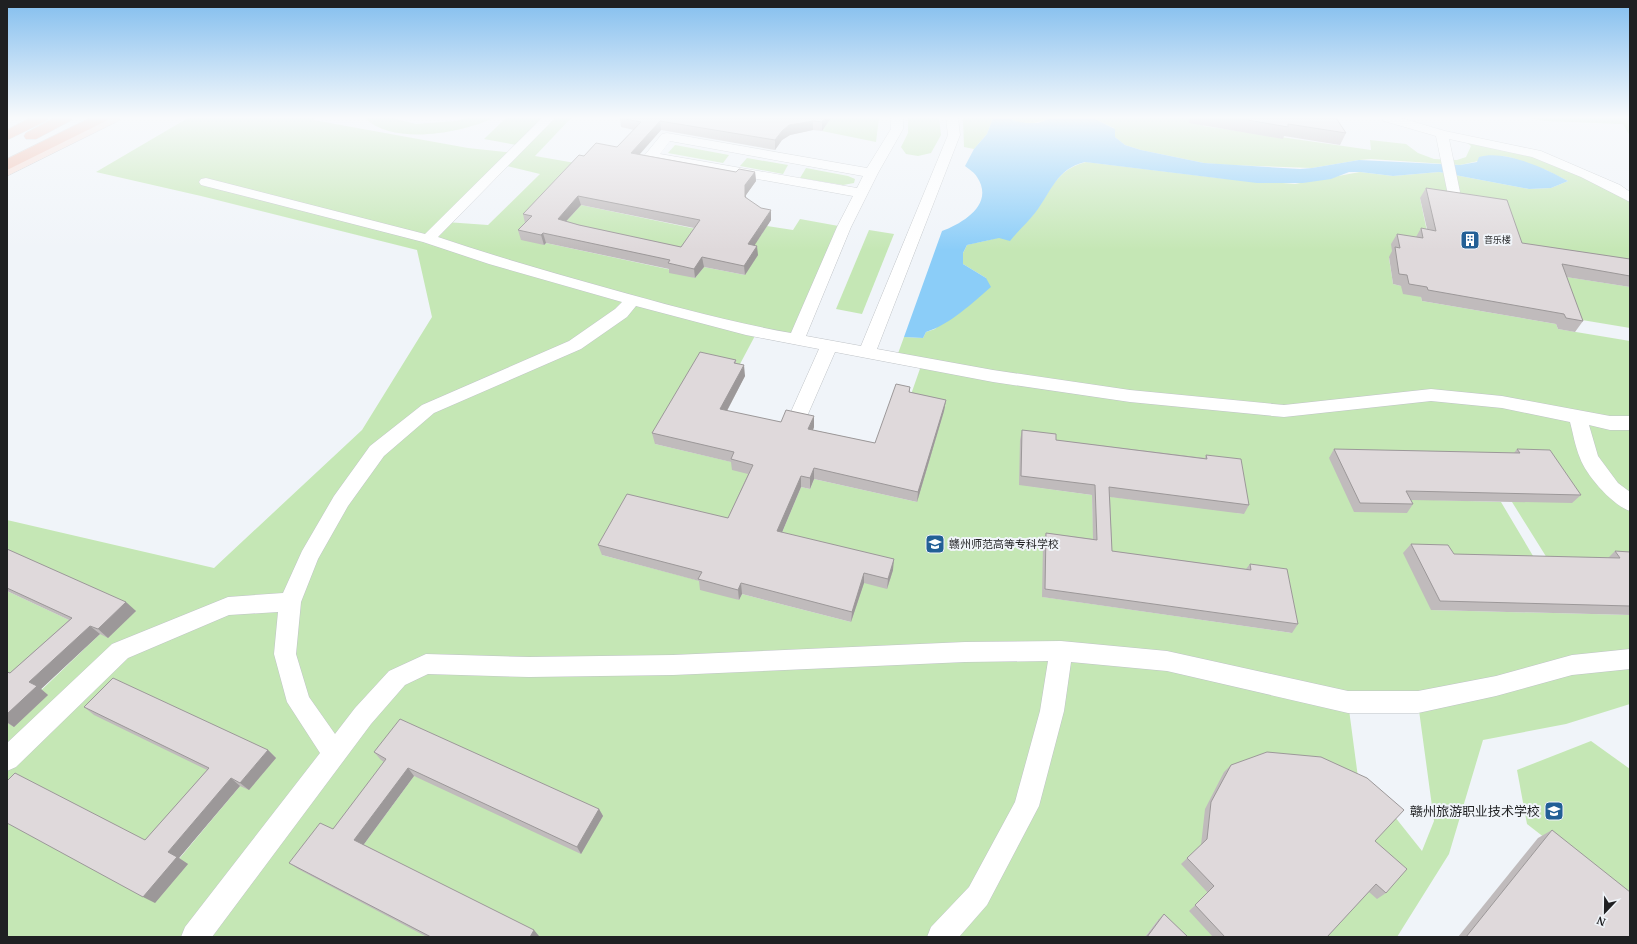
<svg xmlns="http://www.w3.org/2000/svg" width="1637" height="944" viewBox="0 0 1637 944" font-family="'PT Serif','Noto Sans SC',serif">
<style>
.green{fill:#c5e7b5;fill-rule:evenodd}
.water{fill:#8bcdf8}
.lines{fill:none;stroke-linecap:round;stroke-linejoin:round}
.street-casing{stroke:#c0c4c8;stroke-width:1}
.secondary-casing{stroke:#c0c4c8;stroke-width:1}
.primary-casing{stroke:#d2d2d3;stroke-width:1}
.street{fill:#fff;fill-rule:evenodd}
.secondary{fill:#f8dbd2;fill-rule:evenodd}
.primary{fill:#f2b7a5;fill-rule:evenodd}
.wall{fill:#c0bbbc;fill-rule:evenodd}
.shaded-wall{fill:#9c9899}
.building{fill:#dfd9db;stroke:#9c9899;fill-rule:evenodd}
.labels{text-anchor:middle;stroke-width:4;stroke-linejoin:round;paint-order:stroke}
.far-poi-label{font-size:9px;fill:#1f2022;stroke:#f0f4f9;text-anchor:start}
.poi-label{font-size:11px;fill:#1f2022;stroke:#f0f4f9;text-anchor:start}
.near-poi-label{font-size:13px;fill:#1f2022;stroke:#f0f4f9;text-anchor:end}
</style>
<rect width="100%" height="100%" fill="#f0f4f9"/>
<g class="green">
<path d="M188 118H315L313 120 468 148 514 153 522 146 484 139 506 118H571L535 156 581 164 544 245 546 243 672 270 695 278 704 267 745 275 717 247 757 241 767 226 793 230 800 219 844 227 796 340 757 332 740 364 655 444 736 463 754 476 729 529 602 555 704 582 739 600 742 594 851 622 778 542 801 487 810 489 814 479 917 502 908 403 922 363 896 359 904 337 923 338 926 332 935 329 986 278 963 264V253L967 245C987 240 1008 238 1024 224 1049 203 1049 171 1086 162L1218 178 1295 184 1360 172 1393 176 1439 172 1529 189 1551 188 1568 181 1546 170 1509 157 1501 156 1460 165 1371 159 1359 160 1312 168 1228 165 1204 163 1141 150 1125 145 1115 137 1114 128 1093 118H1190L1189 123H1203V126L1371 150 1370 140 1406 144 1418 153 1434 159 1457 160 1466 157 1471 146 1461 138 1536 154 1630 198V267L1548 257 1420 198 1429 241 1394 258H1389L1393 284 1401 286 1421 297 1422 301 1556 324 1558 329 1630 341V561L1552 566 1512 502 1379 459 1329 458 1400 499 1501 502 1539 566 1431 610 1630 615V704L1566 724 1483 740 1449 854 1397 937H1323L1366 848 1395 817 1422 851 1434 821 1418 703 1348 702 1359 785 1208 893 1213 937H1176L1158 920 1145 937H539V936L362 847 414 776 603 816 393 766 340 836 427 937H7V823L179 859 240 786 218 775 156 847 7 801V723L100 634 7 554V520L214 568 362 430 432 317 417 250 201 196 96 172ZM503 165 540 174 488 225 446 222ZM1019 485 1244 514 1106 496 1109 560 1292 633 1043 597 1094 559 1092 495Z"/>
<path d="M365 118H392L416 124 456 121 466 118H493C462 133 393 146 365 118Z"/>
<path d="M831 118H879L876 142 822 131Z"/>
<path d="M908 118H939L941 135 931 153 918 156 906 154 901 147 908 133Z"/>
<path d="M963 118H993L987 134 974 149 964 147Z"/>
<path d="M1010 118H1051C1038 123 1023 127 1010 118Z"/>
<path d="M1530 118H1630V136L1623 124 1545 121Z"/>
<path d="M675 145 729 155 723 163 668 153Z"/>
<path d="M747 158 788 165 783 174 740 166Z"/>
<path d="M806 168 848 176 855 179 854 183 843 185 800 178Z"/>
<path d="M581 205 701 230 682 256 558 230Z"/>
<path d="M869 230 894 234 862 314 836 309Z"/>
<path d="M1554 275 1630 287V328L1570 318Z"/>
<path d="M7 591 82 626 22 682 7 674Z"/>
<path d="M1591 741 1630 769V904L1527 824 1517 770Z"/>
</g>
<path class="water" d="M993 118H1010L1015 121 1026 123H1038L1051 118H1093L1115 129V137L1125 145 1141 150 1204 163 1300 169 1312 168 1359 160 1460 165 1477 162 1479 157C1504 149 1547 169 1568 181L1551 188 1529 189 1439 172 1393 176 1360 172H1349L1331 179 1303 183H1257L1085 162C1056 169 1052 191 1035 213 1027 223 1018 231 1010 241L999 238 967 245 963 253V264L986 278 991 287C972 303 951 324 926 332L923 338 904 337 942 231C963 223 995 204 977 177 975 173 969 169 965 166L974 149 987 134Z"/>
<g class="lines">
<defs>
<g id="street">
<path d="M542 118H555L438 237C494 256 550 272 607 288 668 305 729 322 791 333L837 227 853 196 651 160 646 159 644 156 662 134 667 133 867 168 891 129V118H903V129L878 173 851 227 806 336 861 346 948 135 946 118H958L960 135 877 349 993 370 1130 390 1284 405 1431 389 1502 396 1610 416H1630V430H1610L1589 425 1598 456 1618 483 1630 492V511C1612 505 1586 475 1580 458 1575 446 1573 433 1570 422L1502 408 1431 401 1284 417 1130 402 993 382 835 352 808 414 805 419 799 420 793 419 790 414 819 349 746 335 636 306 627 317 581 349 434 413 384 456 348 506 318 559 301 602 296 654 309 697 335 734 355 708 389 671 426 654 529 657 673 655 965 642 1061 641 1167 651 1348 691H1418L1496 676 1572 655 1630 649V669L1572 675 1496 696 1418 713H1348L1167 671 1071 662 1064 711 1039 806 987 905 959 937H927L931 927 969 887 1015 802 1040 711 1048 661 965 662 673 675 529 677 428 674 405 685 371 724 212 937H181L185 927 320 753 287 702 274 654 278 612 229 615 128 658 16 767 7 771V743L112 644 228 597 283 593 302 551 334 496 370 446 422 405 569 341 615 309 622 302 489 264 423 242 201 185 199 182 201 179 206 178 425 234ZM670 141 863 176 857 188 660 154Z"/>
<path d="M1382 118H1401L1445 131 1541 151 1620 185 1630 192V202L1581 177 1532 157 1449 139 1460 192 1458 195H1448L1436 136 1384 121Z"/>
</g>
<path id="secondary" d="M102 118H120L118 121 7 176V165Z"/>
<g id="primary">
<path d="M30 118H48L46 121 7 140V130Z"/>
<path d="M54 118H72L70 121 36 139H26L24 136 26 133Z"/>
<path d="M90 118H108L106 121 7 170V159Z"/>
</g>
</defs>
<use href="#street" class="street-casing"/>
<use href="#secondary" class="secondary-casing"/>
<use href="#primary" class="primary-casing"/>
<use href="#street" class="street"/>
<use href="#secondary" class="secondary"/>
<use href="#primary" class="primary"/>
</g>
<g class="wall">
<path d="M620 118H831L822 131 813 130 790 135 782 140 775 150 661 130 639 154 736 172H755L756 181 746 195V197L771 220 754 245 758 255 745 275 704 267 695 278 669 273V269L546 243 544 245 521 240 518 230 525 223 523 214 584 156 617 147 634 130 621 127ZM581 205 694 228 681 247 579 225 566 221Z"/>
<path d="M1190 118H1336L1346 133 1340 145 1284 136 1283 139 1189 123Z"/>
<path d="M1426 188 1522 243 1630 259V287L1566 277 1583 321 1575 332 1558 329 1556 324 1422 301 1421 297 1403 294 1401 286 1393 284 1389 257 1392 251 1391 244 1397 234 1416 237 1421 228 1427 229 1420 198Z"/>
<path d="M736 360V363L745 376 727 411 781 422 814 427 813 430 875 443 910 387V392L946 400 944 411 917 502 814 479 810 489 801 487 782 532 893 570 887 589 864 583 851 622 742 594 739 600 700 590 699 581 602 555 598 545 728 518 748 474 732 470 731 462 655 444 652 433Z"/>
<path d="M1022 430 1056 440 1205 458 1206 455 1249 505 1244 514 1110 497 1112 551 1246 569 1250 564 1298 624 1292 633 1042 597 1043 542 1046 533 1093 539 1092 495 1019 485 1020 440Z"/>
<path d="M1334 449 1514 453 1517 449 1581 495 1572 503 1411 500 1413 504 1407 513 1354 512 1329 458Z"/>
<path d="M1411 544 1454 554 1608 558 1615 551 1630 552V615L1431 610 1403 553Z"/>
<path d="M7 549 136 611 108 638 100 634 41 689 48 695 14 727 7 723V672L10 673 69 620 7 591Z"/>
<path d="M84 707 268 750 276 758 249 790 240 786 179 858 188 864 155 903 145 840 207 770 94 715Z"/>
<path d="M374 752 599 809 603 816 581 854 414 776 363 844 539 936V937H427L298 869 289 863 333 829 384 762 381 760Z"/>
<path d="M1231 765 1375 841 1386 893 1377 899 1369 892 1327 937H1213L1189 911 1208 893 1181 864 1201 845 1205 809 1224 772Z"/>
<path d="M1552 830 1630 937H1458L1538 838Z"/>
<path d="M1164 914 1188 937H1145L1158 920Z"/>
</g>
<g class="shaded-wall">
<path d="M825 118H831L822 131V122Z"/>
<path d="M660 121 661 130 633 162 631 153Z"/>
<path d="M813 121V130L790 135 782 140 775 150V140L782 131 789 125Z"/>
<path d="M755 172 756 181 746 195 745 206V185Z"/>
<path d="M578 196 581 205 560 228 558 219Z"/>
<path d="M771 210V220L749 254 748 244Z"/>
<path d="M543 233 546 243 544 245 541 235Z"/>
<path d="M757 246 758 255 745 275 744 266Z"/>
<path d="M702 257 704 267 695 278 694 269Z"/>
<path d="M744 365 745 376 722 420 720 409Z"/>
<path d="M946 400 944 411 917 502 918 492Z"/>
<path d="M814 416V427L809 440 808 429Z"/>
<path d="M814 468V479L810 489V478Z"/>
<path d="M801 476V487L778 542 777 531Z"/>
<path d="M894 559 893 570 887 589 888 579Z"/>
<path d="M864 573V583L851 622 852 612Z"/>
<path d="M741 583 742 594 739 600 738 590Z"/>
<path d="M126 602 136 611 108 638 98 629Z"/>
<path d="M90 626 100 634 41 689 48 695 14 727 7 722V714L29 682Z"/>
<path d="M268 750 276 758 249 790 240 783Z"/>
<path d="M408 768 414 776 362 847 354 840Z"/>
<path d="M231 778 240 786 179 858 188 864 155 903 143 897 168 852Z"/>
<path d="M599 809 603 816 581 854 577 847Z"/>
<path d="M534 930 539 936V937H530Z"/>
</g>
<g class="building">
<path d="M620 118H825L822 122 813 121 789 125 782 131 775 140 660 121 631 153 736 172 739 169 755 172 745 185V197L761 208 771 210 748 244 757 246 744 266 702 257 694 269 668 263 670 260 543 233 541 235 518 230 532 216 523 214 579 155 584 156 596 143 617 147 641 122ZM578 196 700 220 681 247 579 225 558 219Z"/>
<path d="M1236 118H1336L1346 133 1288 124V127Z"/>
<path d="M1426 188 1507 200 1522 243 1630 259V276L1562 264 1583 321 1566 318 1564 314 1428 290 1427 287 1409 284 1407 275 1399 274 1395 247 1400 248 1397 234 1423 238 1421 228 1436 231Z"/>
<path d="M700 352 736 360 734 363 744 365 720 409 781 422 786 410 814 416 808 429 875 443 896 384 910 387 909 392 946 400 918 492 814 468 810 478 801 476 777 531 894 559 888 579 864 573 852 612 741 583 738 590 698 579 702 572 598 545 627 494 728 518 753 465 731 459 734 452 652 433Z"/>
<path d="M1022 430 1056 434V440L1207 459 1206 455 1241 459 1249 505 1109 487 1112 551 1251 570 1250 564 1287 569 1298 624 1045 589 1046 533 1097 540 1095 485 1021 476Z"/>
<path d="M1334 449 1520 453 1517 449 1550 450 1581 495 1406 491 1413 504 1360 503Z"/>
<path d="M1411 544 1448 545 1454 554 1620 558 1615 551 1630 552V606L1440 601Z"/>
<path d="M7 549 126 602 98 629 90 626 29 682 37 686 7 714V672L10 673 72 618 7 588Z"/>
<path d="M113 678 268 750 240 783 231 778 168 852 177 857 143 897 7 823V781L15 773 145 840 209 768 84 707Z"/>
<path d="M400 719 599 809 577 847 408 768 354 840 534 930 530 937H431L289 863 320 823 333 829 386 759 374 752Z"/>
<path d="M1267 752 1321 757 1367 778 1404 810 1375 841 1407 869 1386 893 1376 884 1327 937H1225L1195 905 1214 886 1187 858 1207 839 1211 802 1231 765Z"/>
<path d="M1552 830 1630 892V937H1466Z"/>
<path d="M1164 914 1188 937H1147Z"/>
</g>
<linearGradient id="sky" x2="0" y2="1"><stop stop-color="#83beee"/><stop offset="0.47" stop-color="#f8fafc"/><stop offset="1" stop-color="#f8fafc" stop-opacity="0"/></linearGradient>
<rect width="1637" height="250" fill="url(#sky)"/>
<defs>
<symbol id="building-square" viewBox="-11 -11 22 22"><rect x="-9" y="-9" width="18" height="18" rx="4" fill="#225f96" stroke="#f0f4f9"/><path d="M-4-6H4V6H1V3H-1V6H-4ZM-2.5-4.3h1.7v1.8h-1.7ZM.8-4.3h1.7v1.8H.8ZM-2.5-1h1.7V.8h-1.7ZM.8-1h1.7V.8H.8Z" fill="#fff"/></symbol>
<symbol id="university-square" viewBox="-11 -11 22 22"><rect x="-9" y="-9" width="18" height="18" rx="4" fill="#225f96" stroke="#f0f4f9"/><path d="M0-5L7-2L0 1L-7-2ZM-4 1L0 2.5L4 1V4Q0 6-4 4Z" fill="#fff"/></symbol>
<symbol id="school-square" viewBox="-11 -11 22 22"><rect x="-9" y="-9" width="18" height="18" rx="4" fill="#225f96" stroke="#f0f4f9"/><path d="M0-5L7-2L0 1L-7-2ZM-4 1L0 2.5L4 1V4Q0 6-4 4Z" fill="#fff"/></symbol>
</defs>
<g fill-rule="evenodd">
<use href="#building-square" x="1459" y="229" width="22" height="22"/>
<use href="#university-square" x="924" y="533" width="22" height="22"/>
<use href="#school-square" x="1543" y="800" width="22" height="22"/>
</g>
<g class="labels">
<g class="far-poi-label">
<text x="1484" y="243">音乐楼</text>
</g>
<g class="poi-label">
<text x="949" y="548">赣州师范高等专科学校</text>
</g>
<g class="near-poi-label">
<text x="1540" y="816">赣州旅游职业技术学校</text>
</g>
</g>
<rect width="1637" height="944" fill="none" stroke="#1f2022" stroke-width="16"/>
<g transform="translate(1605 912) rotate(202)" stroke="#f0f4f9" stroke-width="3" paint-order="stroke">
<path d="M0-3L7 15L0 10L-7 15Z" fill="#1f2022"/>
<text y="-6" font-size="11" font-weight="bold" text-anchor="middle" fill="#1f2022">N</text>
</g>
</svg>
